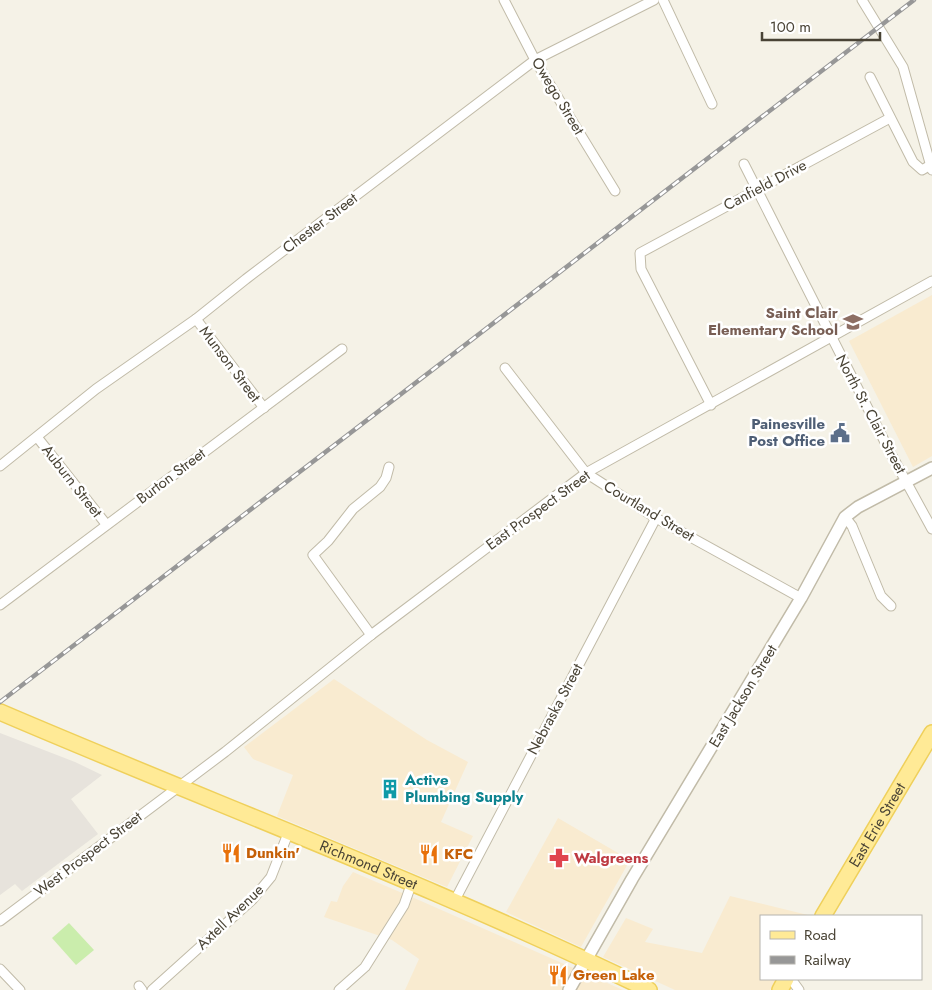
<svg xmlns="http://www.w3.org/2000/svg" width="932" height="990" viewBox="0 0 932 990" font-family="Jost,sans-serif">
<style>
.commercial{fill:#f9ebd0}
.industrial{fill:#e7e3dc}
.green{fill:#caedac}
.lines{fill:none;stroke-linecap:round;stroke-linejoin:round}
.minor-casing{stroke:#c1bba8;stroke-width:11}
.tertiary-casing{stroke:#c1bba8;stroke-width:14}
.primary-casing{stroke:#efd05b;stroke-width:18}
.minor{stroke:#fff;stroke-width:9}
.tertiary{stroke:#fff;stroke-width:11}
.primary{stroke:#ffea96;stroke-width:15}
.rail-casing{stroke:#979797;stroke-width:4.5}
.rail{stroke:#fff;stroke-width:2.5;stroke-dasharray:8;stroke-linecap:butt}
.labels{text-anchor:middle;stroke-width:5;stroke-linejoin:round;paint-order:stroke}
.street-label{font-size:15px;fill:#494335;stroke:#fff}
.education-label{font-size:15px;font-weight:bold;fill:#785e54;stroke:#fff;text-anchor:end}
.service-label{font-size:15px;font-weight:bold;fill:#4e5e75;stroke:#fff;text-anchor:end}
.culture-label{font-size:15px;font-weight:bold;fill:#0d838f;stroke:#fff;text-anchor:start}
.food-label{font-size:15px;font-weight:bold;fill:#c56008;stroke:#fff;text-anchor:start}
.health-label{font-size:15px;font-weight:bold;fill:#be3a42;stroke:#fff;text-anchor:start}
</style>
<rect width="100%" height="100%" fill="#f5f2e7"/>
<g class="commercial">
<path d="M932 295V456L913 467 849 341Z"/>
<path d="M334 679 427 740 468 762 441 822 473 836 447 887 277 816 293 775 253 759 244 747Z"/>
<path d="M558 818 630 860 581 947 506 912Z"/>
<path d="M353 872 421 901 623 990H405L419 959 392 940 324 917 331 901 337 902 343 886Z"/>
<path d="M730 896 812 916H761V979H777L770 990H675L603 957 626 918 653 929 645 942 702 953Z"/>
</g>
<path class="industrial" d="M0 733 75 762 102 775 71 799 98 834 22 891 15 884 0 895Z"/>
<path class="green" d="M69 923 94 950 76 965 52 938Z"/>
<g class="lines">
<defs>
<g id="minor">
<path d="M504 0 535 60 615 191"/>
<path d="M663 0 712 104"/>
<path d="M862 0 903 67 932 170"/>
<path d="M870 77 913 162 922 170 932 164"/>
<path d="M744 164 891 454 932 529"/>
<path d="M196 319 264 408"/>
<path d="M505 368 586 473 656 518 801 598"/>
<path d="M711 405 641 269 640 253 890 118"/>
<path d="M37 437 106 524"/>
<path d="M0 466 96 389 196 319 246 279 535 60 654 0"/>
<path d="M845 517 852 526 881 596 891 606"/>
<path d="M0 605 342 349"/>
<path d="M371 635 313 555 328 541 353 509 380 487 386 478 389 467"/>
<path d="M455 900 656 518"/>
<path d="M0 921 225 752 371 635 586 473 932 281"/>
<path d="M0 969 20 990"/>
<path d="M791 979 799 990"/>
<path d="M139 986 142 990"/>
<path d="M152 990 252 900 271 877 289 831"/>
<path d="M339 990 365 967 404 905 412 882"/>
</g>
<path id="tertiary" d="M569 990 632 879 801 598 845 517 858 507 932 468"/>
<g id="primary">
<path id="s1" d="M0 712C217 805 437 887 649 990"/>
<path id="s2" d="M823 916 932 733"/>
<path d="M780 990 786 979"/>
</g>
</defs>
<use href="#minor" class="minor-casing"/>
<use href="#tertiary" class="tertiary-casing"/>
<use href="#primary" class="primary-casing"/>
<use href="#minor" class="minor"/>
<use href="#tertiary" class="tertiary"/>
<use href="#primary" class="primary"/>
<defs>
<path id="rail" d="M0 702 914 0"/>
</defs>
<use href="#rail" class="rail-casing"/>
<use href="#rail" class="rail"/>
</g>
<defs>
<symbol id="school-bare" viewBox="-9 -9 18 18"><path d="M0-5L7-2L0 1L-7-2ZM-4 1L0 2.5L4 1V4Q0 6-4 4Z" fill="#8d6e63" stroke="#fff" stroke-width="2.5" paint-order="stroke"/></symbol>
<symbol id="civic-bare" viewBox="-9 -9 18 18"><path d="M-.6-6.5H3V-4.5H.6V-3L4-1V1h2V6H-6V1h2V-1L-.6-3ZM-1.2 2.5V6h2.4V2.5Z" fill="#5c6f8a" stroke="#fff" stroke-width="2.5" paint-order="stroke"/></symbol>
<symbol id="building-bare" viewBox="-9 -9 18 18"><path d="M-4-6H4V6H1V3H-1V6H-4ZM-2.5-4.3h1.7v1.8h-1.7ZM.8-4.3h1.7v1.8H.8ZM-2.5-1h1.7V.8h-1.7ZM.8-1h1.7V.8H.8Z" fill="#0f9aa8" stroke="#fff" stroke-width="2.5" paint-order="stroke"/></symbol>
<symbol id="restaurant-bare" viewBox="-9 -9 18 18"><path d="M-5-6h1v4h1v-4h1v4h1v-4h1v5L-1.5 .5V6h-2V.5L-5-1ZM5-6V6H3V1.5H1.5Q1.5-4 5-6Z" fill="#e8710a" stroke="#fff" stroke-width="2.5" paint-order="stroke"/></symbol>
<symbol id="pharmacy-bare" viewBox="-9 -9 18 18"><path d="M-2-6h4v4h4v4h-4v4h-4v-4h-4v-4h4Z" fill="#e0444e" stroke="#fff" stroke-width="2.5" paint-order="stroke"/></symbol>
</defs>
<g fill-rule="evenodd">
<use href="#school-bare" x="839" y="308" width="28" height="28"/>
<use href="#civic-bare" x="826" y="419" width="28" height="28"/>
<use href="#building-bare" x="376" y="775" width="28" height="28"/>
<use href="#restaurant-bare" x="217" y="839" width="28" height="28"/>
<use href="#restaurant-bare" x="415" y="840" width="28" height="28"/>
<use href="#pharmacy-bare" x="545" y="844" width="28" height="28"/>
<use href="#restaurant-bare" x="544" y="961" width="28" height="28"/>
</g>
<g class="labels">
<g class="street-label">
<text transform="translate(558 96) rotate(59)" y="5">Owego Street</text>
<text transform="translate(765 185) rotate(-28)" y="5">Canfield Drive</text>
<text transform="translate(320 223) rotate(-37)" y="5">Chester Street</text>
<text transform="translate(230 364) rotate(53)" y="5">Munson Street</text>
<text transform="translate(871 414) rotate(62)" y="5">North St. Clair Street</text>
<text transform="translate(171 476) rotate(-37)" y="5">Burton Street</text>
<text transform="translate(72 481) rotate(52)" y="5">Auburn Street</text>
<text transform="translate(538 510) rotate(-36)" y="5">East Prospect Street</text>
<text transform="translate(649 511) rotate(31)" y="5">Courtland Street</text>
<text transform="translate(743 696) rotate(-59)" y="5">East Jackson Street</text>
<text transform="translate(555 709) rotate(-62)" y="5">Nebraska Street</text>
<text dy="5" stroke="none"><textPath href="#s2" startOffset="106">East Erie Street</textPath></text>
<text transform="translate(88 854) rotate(-37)" y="5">West Prospect Street</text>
<text dy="5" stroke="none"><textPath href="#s1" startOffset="399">Richmond Street</textPath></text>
<text transform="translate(230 917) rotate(-44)" y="5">Axtell Avenue</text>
</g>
<g class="education-label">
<text x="838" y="318">Saint Clair<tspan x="838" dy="17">Elementary School</tspan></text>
</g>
<g class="service-label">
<text x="825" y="429">Painesville<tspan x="825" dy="17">Post Office</tspan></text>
</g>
<g class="culture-label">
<text x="405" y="785">Active<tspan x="405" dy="17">Plumbing Supply</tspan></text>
</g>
<g class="food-label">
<text x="246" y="858">Dunkin'</text>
<text x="444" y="859">KFC</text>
<text x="573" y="980">Green Lake</text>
</g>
<g class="health-label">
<text x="574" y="863">Walgreens</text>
</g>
</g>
<rect x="760" y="915" width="162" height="65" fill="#ffffff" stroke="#b6b4ae"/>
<rect x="770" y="931" width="25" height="8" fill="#ffea96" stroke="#b6b4ae"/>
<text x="804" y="940" font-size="15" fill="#494335">Road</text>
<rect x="770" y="956" width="25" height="8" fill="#979797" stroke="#b6b4ae"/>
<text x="804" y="965" font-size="15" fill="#494335">Railway</text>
<path d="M762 32v8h118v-8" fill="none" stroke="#494335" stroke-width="2.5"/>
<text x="770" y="32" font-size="15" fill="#494335" stroke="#ffffff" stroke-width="4" paint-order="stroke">100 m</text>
</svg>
